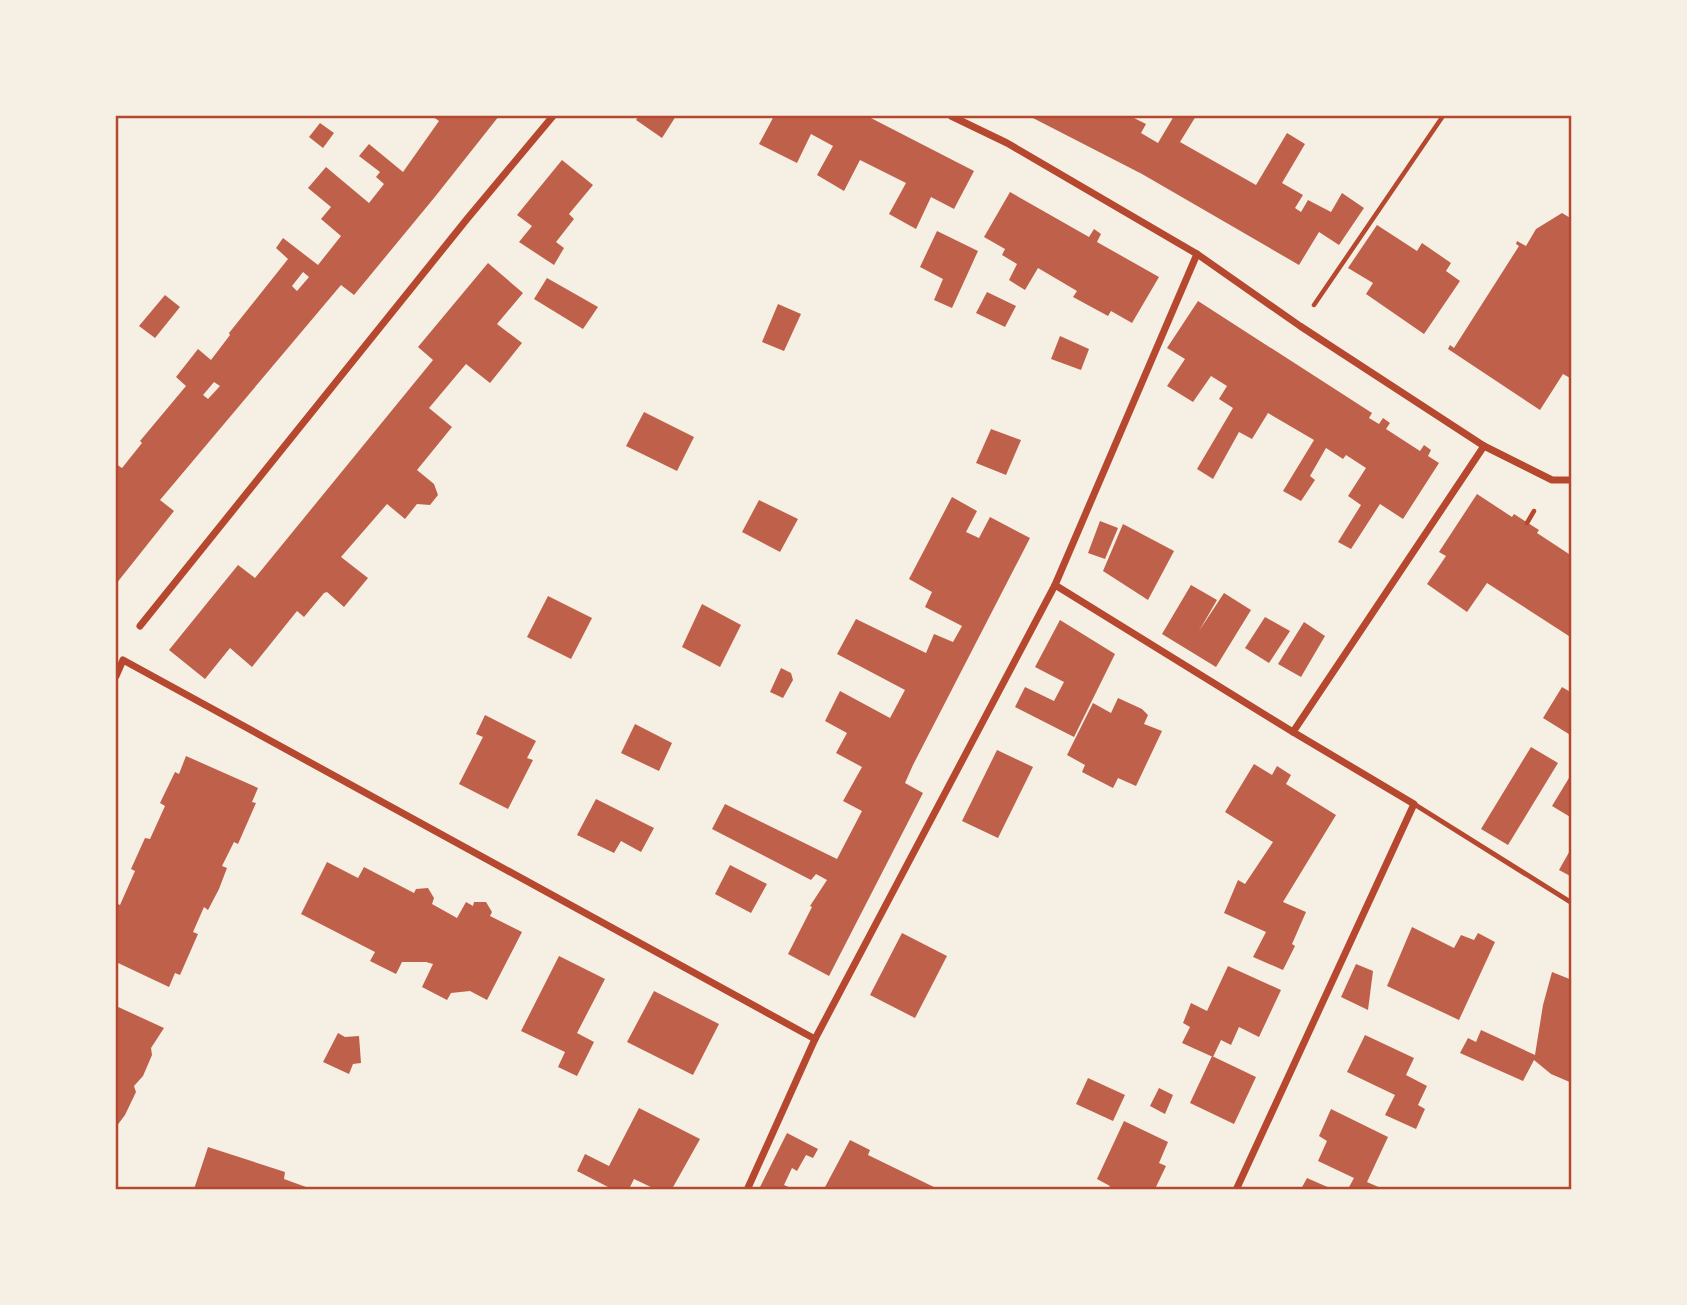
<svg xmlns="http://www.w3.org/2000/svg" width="1687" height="1305" viewBox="0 0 1687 1305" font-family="'Space Grotesk',sans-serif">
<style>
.building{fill:#bf614a;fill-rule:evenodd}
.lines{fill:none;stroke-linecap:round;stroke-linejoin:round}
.path{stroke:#b5482f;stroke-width:4.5}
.service{stroke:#b5482f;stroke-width:5}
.minor{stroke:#b5482f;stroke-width:7}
.neatline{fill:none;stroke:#b5482f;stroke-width:2.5}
</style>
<rect width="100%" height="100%" fill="#f6efe4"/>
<g class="building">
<path d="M432 116H499L434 198 354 295 341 285 160 500 174 511 116 584V464L122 468 142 443 140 441 186 386 176 377 198 349 211 360 230 335 229 333 288 259 276 248 283 238 318 265 341 236 321 219 331 207 308 188 326 167 369 203 384 184 376 177 380 172 359 156 369 144 403 172 439 121ZM303 272 309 277 297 291 292 286ZM214 382 220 386 208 399 203 395Z"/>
<path d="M639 116H676L662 138 636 120Z"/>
<path d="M774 116H867L974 171 954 209 931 197 916 229 889 214 906 183 860 160 844 191 817 175 833 146 811 134 797 163 759 144Z"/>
<path d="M1029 116H1130L1146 124 1141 133 1158 143 1174 116H1196L1180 142 1256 185 1287 133 1305 144 1282 183 1303 195 1295 208 1301 212 1308 200 1331 212 1342 193 1364 208 1339 245 1319 232 1299 265 1142 174Z"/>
<path d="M320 123 334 133 323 148 309 137Z"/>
<path d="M562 160 593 185 569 214 574 219 556 242 564 248 554 265 519 242 532 226 517 215Z"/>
<path d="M1010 192 1089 237 1094 229 1101 234 1097 242 1159 277 1132 323 1111 311 1108 316 1073 297 1077 291 1038 268 1025 290 1009 280 1017 264 1002 255 1005 249 984 237Z"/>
<path d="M1562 213 1572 219V379L1563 374 1540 410 1448 349 1450 345 1454 348 1519 246 1516 244 1517 241 1526 246 1536 229Z"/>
<path d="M1377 225 1417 251 1422 243 1451 263 1446 271 1460 281 1424 334 1366 294 1373 283 1348 268Z"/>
<path d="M937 231 978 251 952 308 934 300 943 279 920 267Z"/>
<path d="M488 263 523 293 497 324 522 343 490 383 466 364 429 408 452 427 417 470 434 484 438 495 430 505 417 504 405 519 387 504 341 557 368 578 344 607 327 592 324 593 304 617 297 611 252 667 230 648 205 679 169 650 238 565 255 578 433 360 418 347Z"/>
<path d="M547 278 598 307 583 329 534 299Z"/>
<path d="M987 292 1016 306 1005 327 976 313Z"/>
<path d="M165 295 180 307 155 338 139 326Z"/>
<path d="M1198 301 1372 413 1369 418 1379 424 1383 418 1390 423 1386 429 1420 451 1424 445 1431 450 1428 456 1439 463 1403 519 1380 504 1351 549 1338 542 1361 505 1348 496 1366 468 1346 455 1343 459 1326 448 1310 476 1315 480 1301 501 1283 491 1314 440 1268 413 1252 439 1239 432 1213 479 1197 469 1233 408 1219 399 1227 386 1211 376 1193 402 1167 386 1185 359 1167 348Z"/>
<path d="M778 304 801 314 784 351 762 342Z"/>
<path d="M1060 336 1089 349 1081 370 1051 359Z"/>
<path d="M644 412 694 437 677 471 626 446Z"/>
<path d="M991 429 1021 440 1006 475 976 463Z"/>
<path d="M1477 494 1512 517 1514 514 1539 530 1537 533 1572 556V638L1487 583 1467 612 1427 584 1446 556 1439 552Z"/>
<path d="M952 497 977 511 966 532 979 538 990 517 1030 538 913 765 905 783 923 793 829 976 788 954 812 907 810 906 827 880 816 874 811 880 712 829 725 804 837 859 862 811 843 801 862 767 836 753 847 733 825 721 840 691 890 718 905 690 837 654 856 619 926 653 934 634 953 642 962 626 925 607 932 592 909 579Z"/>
<path d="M759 500 798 519 780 552 742 532Z"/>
<path d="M1100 521 1118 528 1105 559 1088 553Z"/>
<path d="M1123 524 1174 551 1148 600 1103 571Z"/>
<path d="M1191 585 1217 600 1199 631 1224 593 1251 610 1216 667 1162 634Z"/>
<path d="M548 596 592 618 571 659 527 637Z"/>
<path d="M702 604 741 625 720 667 682 647Z"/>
<path d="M1265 617 1290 631 1269 663 1245 648Z"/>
<path d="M1060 620 1115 654 1074 737 1015 707 1025 687 1054 701 1064 682 1035 667Z"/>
<path d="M1304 622 1325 636 1301 677 1278 664Z"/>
<path d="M781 668 791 673 793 680 783 698 770 692Z"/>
<path d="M1562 687 1572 693V736L1543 718Z"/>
<path d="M1118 698 1142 709 1148 715 1144 724 1162 731 1136 786 1118 778 1113 788 1082 772 1085 765 1067 755 1093 703 1111 713Z"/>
<path d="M485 715 536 741 527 758 533 760 508 809 459 784 483 737 476 734Z"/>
<path d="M635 724 672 743 659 771 621 753Z"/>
<path d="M1531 747 1558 763 1508 845 1481 829Z"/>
<path d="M997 750 1033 767 998 838 962 821Z"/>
<path d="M186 756 258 788 252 802 256 803 238 844 234 842 222 866 227 868 219 889 208 910 204 907 193 932 198 934 180 975 175 973 169 987 116 962V903L120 905 135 871 131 869 145 838 150 839 165 806 160 803 175 772 179 774Z"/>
<path d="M1254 764 1272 775 1277 766 1291 775 1286 784 1336 815 1283 902 1306 912 1292 944 1295 946 1283 970 1253 957 1266 932 1224 913 1238 880 1245 884 1273 842 1225 812Z"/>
<path d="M1572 773V818L1552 806Z"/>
<path d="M596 799 654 828 641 852 621 841 614 853 577 835Z"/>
<path d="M1572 847V877L1559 870Z"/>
<path d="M327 862 358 878 364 867 414 893 416 889 428 888 434 898 432 904 457 918 466 902 473 906 474 902H486L492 912 490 916 522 932 487 1000 470 991 451 993 447 1000 422 987 433 964 426 962H402L396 974 370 961 375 952 301 914Z"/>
<path d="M730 865 767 884 751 913 715 894Z"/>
<path d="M1412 927 1454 948 1461 935 1474 940 1478 933 1495 942 1459 1020 1387 986Z"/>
<path d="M902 933 947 956 915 1018 870 995Z"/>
<path d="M559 956 605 979 577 1033 594 1042 577 1076 558 1067 565 1052 521 1031Z"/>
<path d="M1356 964 1373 971 1368 1010 1341 997Z"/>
<path d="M1228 966 1281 990 1259 1037 1239 1027 1231 1045 1221 1040 1213 1057 1182 1043 1190 1027 1183 1023 1191 1003 1207 1011Z"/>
<path d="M1552 972 1572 980V1083L1551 1074 1534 1060 1523 1081 1460 1053 1468 1038 1476 1042 1481 1030 1535 1055 1543 1005Z"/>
<path d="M654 991 719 1024 693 1075 627 1042Z"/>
<path d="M116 1006 164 1028 151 1048 152 1055 143 1076 134 1086 136 1092 125 1115 116 1127Z"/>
<path d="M338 1033 345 1037 359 1036 361 1063 353 1064 349 1074 323 1062Z"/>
<path d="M1365 1035 1414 1058 1406 1075 1427 1086 1418 1105 1425 1109 1416 1129 1385 1115 1395 1095 1347 1072Z"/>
<path d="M1212 1056 1256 1077 1234 1124 1190 1103Z"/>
<path d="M1088 1078 1125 1095 1113 1121 1076 1104Z"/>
<path d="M1159 1088 1173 1095 1165 1114 1150 1106Z"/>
<path d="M639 1108 700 1139 672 1189H655L634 1179 629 1189H612L577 1171 585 1154 609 1166Z"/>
<path d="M1331 1109 1388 1137 1367 1182 1383 1189H1348L1354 1178 1318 1161 1327 1141 1319 1136Z"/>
<path d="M1124 1121 1168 1142 1159 1163 1166 1166 1155 1189H1108L1110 1186 1097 1179Z"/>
<path d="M787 1133 818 1149 813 1158 806 1155 797 1171 792 1168 784 1185 793 1189H759Z"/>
<path d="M850 1140 870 1150 868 1155 938 1189H824Z"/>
<path d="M208 1147 285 1172 284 1179 306 1187V1189H194Z"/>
<path d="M1307 1178 1332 1189H1301Z"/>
</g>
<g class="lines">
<g class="path">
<path d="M1314 305 1443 116"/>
<path d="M1527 523 1534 511"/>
</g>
<path class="service" d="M1414 804 1572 903"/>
<g class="minor">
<path d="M951 116 1007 143 1197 254 1300 326 1484 446 1552 480H1572"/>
<path d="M1055 585 1293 732 1484 446"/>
<path d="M140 626 467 219 553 116"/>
<path d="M116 676 123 660 815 1039"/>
<path d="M747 1190 815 1039 1055 585 1197 254"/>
<path d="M1236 1190 1414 804 1293 732"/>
</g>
</g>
<rect width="1687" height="1305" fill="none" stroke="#f6efe4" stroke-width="234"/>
<rect x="117" y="117" width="1453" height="1071" class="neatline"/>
</svg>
